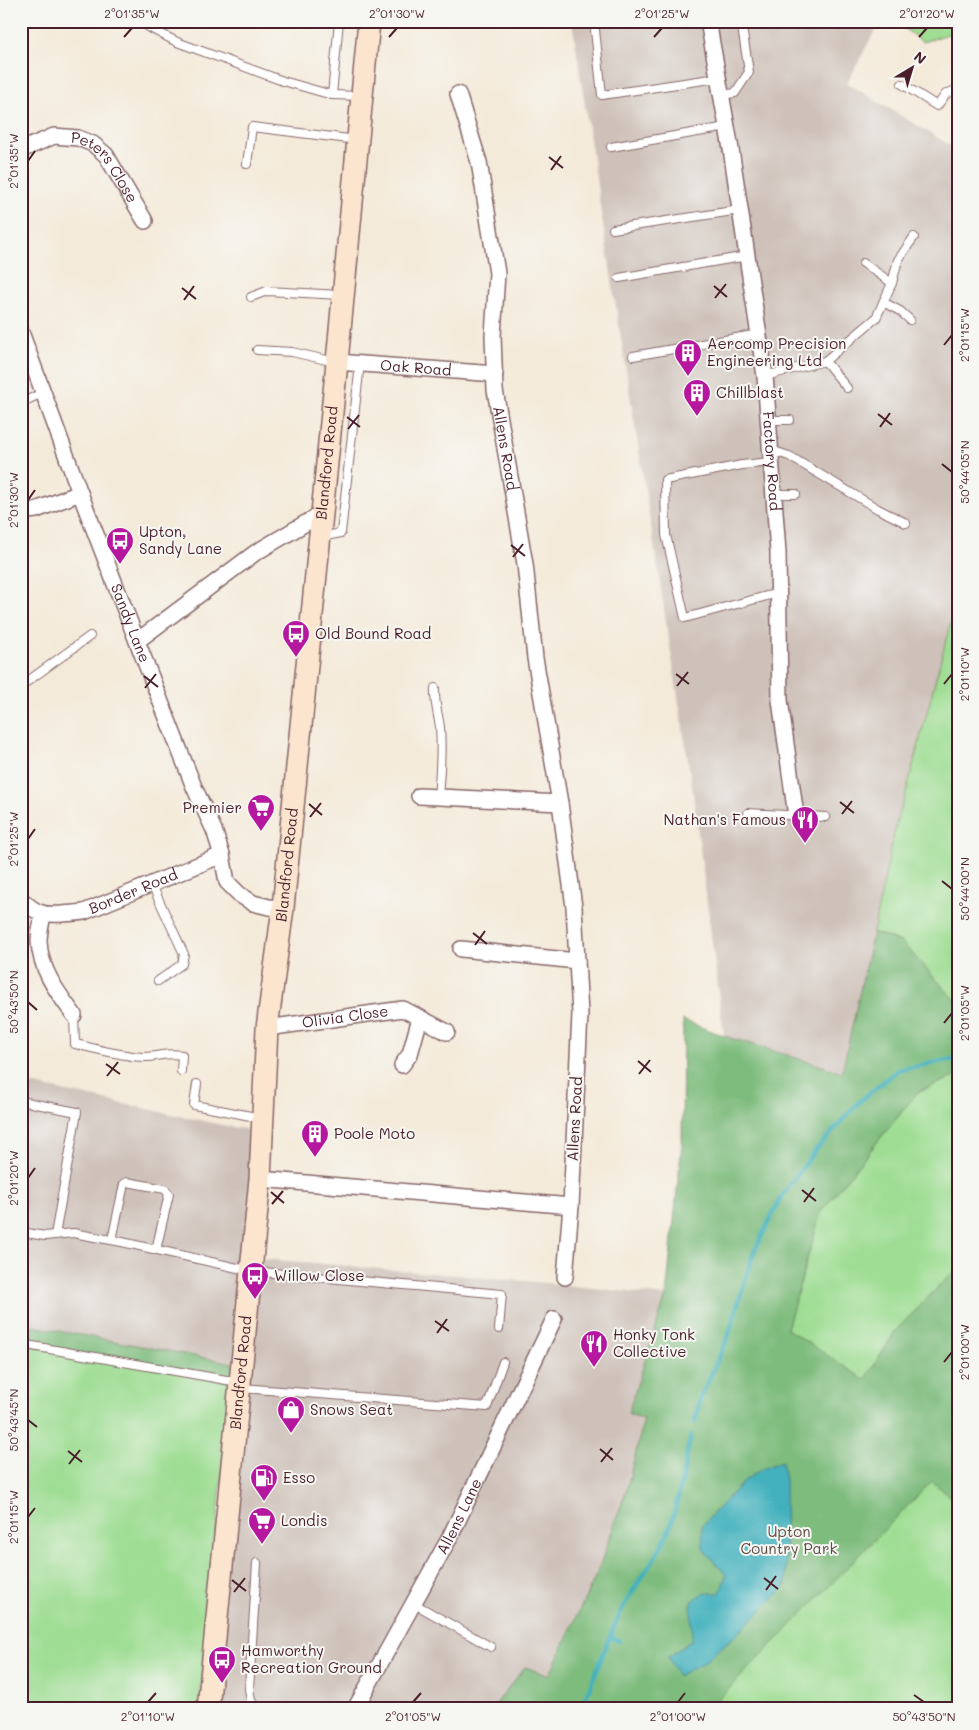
<svg xmlns="http://www.w3.org/2000/svg" width="979" height="1730" viewBox="0 0 979 1730" font-family="Mali,sans-serif">
<style>
.industrial{fill:#cec1b9}
.green{fill:#9edd93;stroke:#747e5f}
.forest{fill:#7ebc7d;stroke:#646e54}
.water{fill:#42b1bd;stroke:#466874}
.lines{fill:none;stroke-linecap:round;stroke-linejoin:round}
.stream{stroke:#42b1bd;stroke-width:4.5}
.lane-casing{stroke:#866668;stroke-width:10}
.street-casing{stroke:#866668;stroke-width:18}
.secondary-casing{stroke:#866668;stroke-width:24}
.lane{stroke:#fff;stroke-width:8}
.street{stroke:#fff;stroke-width:15}
.secondary{stroke:#fce5cf;stroke-width:21}
.ticks{fill:none;stroke:#4a1f2b;stroke-width:2}
.labels{text-anchor:middle;stroke-width:4;stroke-linejoin:round;paint-order:stroke}
.street-label{font-size:15px;fill:#4a1f2b;stroke:#f6f6f2}
.poi-label{font-size:15px;fill:#4a1f2b;stroke:#f6f6f2;text-anchor:start}
.park-label{font-size:15px;fill:#5f4e45;stroke:#f6f6f2}
.neatline{fill:none;stroke:#4a1f2b;stroke-width:2}
.ticks-label{font-size:12px;text-anchor:middle;fill:#4a1f2b}
</style>
<rect width="100%" height="100%" fill="#f6f6f2"/>
<filter id="ink" filterUnits="userSpaceOnUse"><feTurbulence type="fractalNoise" baseFrequency=".02" numOctaves="2"/><feDisplacementMap in="SourceGraphic" scale="10" xChannelSelector="R" yChannelSelector="G"/><feConvolveMatrix kernelMatrix="1 2 1 2 8 2 1 2 1" color-interpolation-filters="sRGB"/></filter>
<filter id="wash" filterUnits="userSpaceOnUse"><feTurbulence type="fractalNoise" baseFrequency=".0096" numOctaves="4" result="noise"/><feDisplacementMap in="SourceGraphic" scale="20" xChannelSelector="R" yChannelSelector="G"/><feGaussianBlur stdDeviation="1.12" result="paint"/><feColorMatrix in="noise" values="0 0 0 0 0 0 0 0 0 0 0 0 0 0 0 0 0 1.4 0 .05"/><feComposite in="paint" operator="in"/></filter>
<g filter="url(#wash)">
<rect width="100%" height="100%" fill="#f4ead9"/>
<g class="industrial">
<path d="M572 21H880L847 83 958 150V594L904 800 898 815 842 1073 724 1036 692 785 602 218Z"/>
<path d="M21 1082 227 1126 263 1132 253 1258 537 1282 666 1296 628 1413 644 1419 627 1489 598 1571 548 1677 525 1667 492 1709H208L233 1363 21 1324Z"/>
</g>
<g class="green">
<path d="M916 21H958V31L923 42 901 26Z"/>
<path d="M958 594V1003L901 942 873 932 898 815 904 800Z"/>
<path d="M958 1075V1709H492L525 1667 549 1676 598 1571 627 1489 644 1420 628 1413 800 1284 821 1211 918 1092Z"/>
<path d="M21 1344 231 1382 199 1709H21Z"/>
</g>
<g class="forest">
<path d="M873 932 901 942 958 1003V1075L918 1092 821 1211 787 1329 865 1380 896 1330 958 1267V1504L932 1481 709 1709H492L525 1667 549 1676 598 1571 627 1489 644 1419 628 1413 666 1296 682 1144 683 1020 724 1036 842 1072Z"/>
<path d="M21 1324 233 1363 231 1382 21 1344Z"/>
</g>
<path class="water" d="M782 1461 785 1480 786 1586 735 1636 704 1662 678 1676 668 1657 692 1640 691 1602 704 1593H720L726 1575 703 1549 702 1525 744 1481 762 1469Z"/>
<g class="lines">
<g class="stream">
<path d="M695 1422 700 1399 728 1337 753 1254 780 1199 814 1152 860 1101 898 1070 958 1058"/>
<path d="M610 1637 619 1641"/>
<path d="M580 1709C597 1675 607 1637 625 1604 639 1579 657 1559 668 1532 680 1501 683 1468 691 1436"/>
</g>
</g>
</g>
<g filter="url(#ink)">
<g class="lines">
<defs>
<g id="lane">
<path d="M141 21 150 28 177 42 283 81 332 95 360 96"/>
<path d="M594 21 602 95 718 78"/>
<path d="M902 84 937 106 946 94 958 89"/>
<path d="M332 95 339 21"/>
<path d="M721 95 735 93 749 72 741 21"/>
<path d="M611 147 727 127"/>
<path d="M247 164 252 127 357 140"/>
<path d="M613 229 740 210"/>
<path d="M863 263 892 283"/>
<path d="M619 278 747 256"/>
<path d="M251 297 267 291 341 295"/>
<path d="M883 302 900 311 910 320"/>
<path d="M257 350 292 352 335 362"/>
<path d="M633 356 759 334"/>
<path d="M825 361 847 388"/>
<path d="M765 376 825 361 876 318 892 283 898 260 914 237"/>
<path d="M21 403 44 392"/>
<path d="M769 420H790"/>
<path d="M771 450 789 456 878 509 906 523"/>
<path d="M771 462 742 465 665 480 666 535 685 618 778 593"/>
<path d="M773 494H796"/>
<path d="M321 537 341 533 360 364"/>
<path d="M21 686 90 636"/>
<path d="M435 688C434 702 438 713 440 727 442 750 440 774 438 797"/>
<path d="M748 813 825 817"/>
<path d="M151 883 184 954 182 964 158 981"/>
<path d="M74 1015 75 1044C97 1049 121 1056 144 1057 158 1057 166 1052 182 1055L181 1071"/>
<path d="M197 1084 194 1105 261 1118"/>
<path d="M21 1101 77 1112 55 1235"/>
<path d="M21 1232 45 1236 73 1233 122 1242 251 1271 502 1294 499 1329"/>
<path d="M112 1240 124 1184 127 1182 165 1189 169 1194 156 1250"/>
<path d="M21 1344 238 1382"/>
<path d="M241 1388 487 1407 503 1362"/>
<path d="M257 1563 249 1689 251 1701 257 1709"/>
<path d="M413 1603 491 1647"/>
</g>
<g id="street">
<path id="s1" d="M708 21 731 149 765 376 778 552 780 700 796 816"/>
<path id="s2" d="M458 94 479 162 497 273 493 336 495 390 525 564 535 658 560 803 574 907 580 1014 571 1206 565 1277"/>
<path id="s3" d="M21 150 54 136 78 138 93 144 106 155 145 221"/>
<path id="s4" d="M21 332 80 493 137 641 194 787 214 830 222 855 227 882 240 895 253 903 269 907 283 908"/>
<path id="s5" d="M337 362 495 374"/>
<path d="M21 512 36 510 80 493"/>
<path d="M137 641 255 553 321 514"/>
<path d="M419 796 560 803"/>
<path id="s6" d="M21 899C27 905 34 911 42 913 51 916 74 913 84 912L222 855"/>
<path d="M43 914C42 922 39 932 39 941 40 970 58 993 74 1015"/>
<path d="M461 949 577 961"/>
<path id="s7" d="M267 1028 403 1009 447 1032"/>
<path d="M402 1065 410 1054 420 1018"/>
<path d="M260 1179 571 1206"/>
<path id="s8" d="M355 1709 450 1537 554 1319"/>
</g>
<g id="secondary">
<path id="s9" d="M208 1709 260 1179 267 1028 283 908 337 362 369 21"/>
</g>
</defs>
<use href="#lane" class="lane-casing"/>
<use href="#street" class="street-casing"/>
<use href="#secondary" class="secondary-casing"/>
<use href="#lane" class="lane"/>
<use href="#street" class="street"/>
<use href="#secondary" class="secondary"/>
</g>
</g>
<path class="ticks" d="M124 37 132 28M389 37 397 28M654 37 662 28M919 37 927 28M549 157 563 168M28 161 35 151M551 170 561 156M714 286 727 297M182 288 196 299M715 298 726 284M184 300 194 286M944 345 952 335M878 414 892 425M347 417 360 427M880 427 890 413M348 429 359 415M942 464 952 472M28 500 35 490M511 545 525 556M513 557 523 544M676 674 689 684M144 676 158 687M944 684 952 674M677 686 688 672M145 688 156 674M840 802 854 813M309 804 322 815M842 814 852 801M310 817 321 803M28 839 35 829M942 881 952 889M473 933 487 944M475 945 485 931M28 1002 37 1010M944 1023 952 1013M638 1061 651 1072M106 1064 120 1074M639 1074 650 1060M107 1076 118 1062M28 1178 35 1168M802 1190 816 1201M271 1192 284 1203M804 1202 814 1188M272 1204 283 1191M435 1321 449 1331M437 1333 447 1319M944 1362 952 1352M28 1420 37 1427M600 1449 613 1460M68 1451 82 1462M601 1462 612 1448M69 1464 80 1450M28 1517 35 1508M764 1578 778 1589M232 1580 246 1591M766 1590 776 1576M234 1592 245 1578M914 1695 924 1702M148 1702 156 1693M413 1702 421 1693M678 1702 685 1693"/>
<defs>
<symbol id="building-pin" viewBox="-11 -11 22 30"><path d="M0 17L-7.5 6A9.5 9.5 0 1 1 7.5 6Z" fill="#b5179e" stroke="#f6f6f2"/><path d="M-4-6H4V6H1V3H-1V6H-4ZM-2.5-4.3h1.7v1.8h-1.7ZM.8-4.3h1.7v1.8H.8ZM-2.5-1h1.7V.8h-1.7ZM.8-1h1.7V.8H.8Z" fill="#fff"/></symbol>
<symbol id="bus-pin" viewBox="-11 -11 22 30"><path d="M0 17L-7.5 6A9.5 9.5 0 1 1 7.5 6Z" fill="#b5179e" stroke="#f6f6f2"/><path d="M-5-6H5V4H4V6H2V4H-2V6H-4V4H-5ZM-3.5-4V0h7V-4ZM-3.5 1.2v1.5H-2V1.2ZM2 1.2v1.5H3.5V1.2Z" fill="#fff"/></symbol>
<symbol id="supermarket-pin" viewBox="-11 -11 22 30"><path d="M0 17L-7.5 6A9.5 9.5 0 1 1 7.5 6Z" fill="#b5179e" stroke="#f6f6f2"/><path d="M-6-5.5h2.5l.6 2H6L4.5 2H-2.5L-4.4-4H-6ZM-1.5 3.2a1.3 1.3 0 1 0 .1 0ZM3 3.2a1.3 1.3 0 1 0 .1 0Z" fill="#fff"/></symbol>
<symbol id="restaurant-pin" viewBox="-11 -11 22 30"><path d="M0 17L-7.5 6A9.5 9.5 0 1 1 7.5 6Z" fill="#b5179e" stroke="#f6f6f2"/><path d="M-5-6h1v4h1v-4h1v4h1v-4h1v5L-1.5 .5V6h-2V.5L-5-1ZM5-6V6H3V1.5H1.5Q1.5-4 5-6Z" fill="#fff"/></symbol>
<symbol id="shop-pin" viewBox="-11 -11 22 30"><path d="M0 17L-7.5 6A9.5 9.5 0 1 1 7.5 6Z" fill="#b5179e" stroke="#f6f6f2"/><path d="M-5-2.5h2.3a2.7 3.5 0 0 1 5.4 0H5L5.5 6h-11ZM-1.5-2.5h3a1.5 2.3 0 0 0-3 0Z" fill="#fff"/></symbol>
<symbol id="fuel-pin" viewBox="-11 -11 22 30"><path d="M0 17L-7.5 6A9.5 9.5 0 1 1 7.5 6Z" fill="#b5179e" stroke="#f6f6f2"/><path d="M-5.5-6h7V0h2V4h1.3V-2.5L3-4.5l.8-.8L6-3V5H2.5V1h-1V6h-7ZM-4.2-4.7v3.2H.2V-4.7Z" fill="#fff"/></symbol>
</defs>
<g fill-rule="evenodd">
<use href="#building-pin" x="672" y="337" width="32" height="43"/>
<use href="#building-pin" x="681" y="377" width="32" height="43"/>
<use href="#bus-pin" x="104" y="525" width="32" height="43"/>
<use href="#bus-pin" x="280" y="618" width="32" height="43"/>
<use href="#supermarket-pin" x="245" y="792" width="32" height="43"/>
<use href="#restaurant-pin" x="789" y="804" width="32" height="43"/>
<use href="#building-pin" x="299" y="1118" width="32" height="43"/>
<use href="#bus-pin" x="239" y="1260" width="32" height="43"/>
<use href="#restaurant-pin" x="578" y="1328" width="32" height="43"/>
<use href="#shop-pin" x="275" y="1394" width="32" height="43"/>
<use href="#fuel-pin" x="248" y="1462" width="32" height="43"/>
<use href="#supermarket-pin" x="246" y="1505" width="32" height="43"/>
<use href="#bus-pin" x="206" y="1644" width="32" height="43"/>
</g>
<g class="labels">
<g class="street-label">
<text dy="5" stroke="none"><textPath href="#s3" startOffset="100">Peters Close</textPath></text>
<text dy="5" stroke="none"><textPath href="#s5" startOffset="79">Oak Road</textPath></text>
<text dy="5" stroke="none"><textPath href="#s2" startOffset="360">Allens Road</textPath></text>
<text dy="5" stroke="none"><textPath href="#s9" startOffset="1252">Blandford Road</textPath></text>
<text dy="5" stroke="none"><textPath href="#s1" startOffset="445">Factory Road</textPath></text>
<text dy="5" stroke="none"><textPath href="#s4" startOffset="311">Sandy Lane</textPath></text>
<text dy="5" stroke="none"><textPath href="#s9" startOffset="848">Blandford Road</textPath></text>
<text dy="5" stroke="none"><textPath href="#s6" startOffset="121">Border Road</textPath></text>
<text dy="5" stroke="none"><textPath href="#s7" startOffset="79">Olivia Close</textPath></text>
<text transform="translate(575 1119) rotate(-87)" y="5">Allens Road</text>
<text dy="5" stroke="none"><textPath href="#s9" startOffset="338">Blandford Road</textPath></text>
<text dy="5" stroke="none"><textPath href="#s8" startOffset="219">Allens Lane</textPath></text>
</g>
<g class="poi-label">
<text x="707" y="349">Aercomp Precision<tspan x="707" dy="17">Engineering Ltd</tspan></text>
<text x="716" y="398">Chillblast</text>
<text x="139" y="537">Upton,<tspan x="139" dy="17">Sandy Lane</tspan></text>
<text x="315" y="639">Old Bound Road</text>
<text x="242" y="813" text-anchor="end">Premier</text>
<text x="786" y="825" text-anchor="end">Nathan's Famous</text>
<text x="334" y="1139">Poole Moto</text>
<text x="274" y="1281">Willow Close</text>
<text x="613" y="1340">Honky Tonk<tspan x="613" dy="17">Collective</tspan></text>
<text x="310" y="1415">Snows Seat</text>
<text x="283" y="1483">Esso</text>
<text x="281" y="1526">Londis</text>
<text x="241" y="1656">Hamworthy<tspan x="241" dy="17">Recreation Ground</tspan></text>
</g>
<g class="park-label">
<text x="789" y="1537">Upton<tspan x="789" dy="17">Country Park</tspan></text>
</g>
</g>
<rect width="979" height="1730" fill="none" stroke="#f6f6f2" stroke-width="55"/>
<g transform="translate(912 68) rotate(38)" stroke="#f6f6f2" stroke-width="4" paint-order="stroke">
<path d="M0-4L9 19L0 12L-9 19Z" fill="#4a1f2b"/>
<text y="-8" font-size="14" font-weight="bold" text-anchor="middle" fill="#4a1f2b">N</text>
</g>
<rect x="28" y="28" width="924" height="1674" class="neatline"/>
<g class="ticks-label">
<text x="132" y="18">2°01'35"W</text>
<text x="397" y="18">2°01'30"W</text>
<text x="662" y="18">2°01'25"W</text>
<text x="927" y="18">2°01'20"W</text>
<text transform="translate(14 161) rotate(-90)" y="4">2°01'35"W</text>
<text transform="translate(965 335) rotate(-90)" y="4">2°01'15"W</text>
<text transform="translate(965 472) rotate(-90)" y="4">50°44'05"N</text>
<text transform="translate(14 500) rotate(-90)" y="4">2°01'30"W</text>
<text transform="translate(965 674) rotate(-90)" y="4">2°01'10"W</text>
<text transform="translate(14 839) rotate(-90)" y="4">2°01'25"W</text>
<text transform="translate(965 889) rotate(-90)" y="4">50°44'00"N</text>
<text transform="translate(14 1002) rotate(-90)" y="4">50°43'50"N</text>
<text transform="translate(965 1013) rotate(-90)" y="4">2°01'05"W</text>
<text transform="translate(14 1178) rotate(-90)" y="4">2°01'20"W</text>
<text transform="translate(965 1352) rotate(-90)" y="4">2°01'00"W</text>
<text transform="translate(14 1420) rotate(-90)" y="4">50°43'45"N</text>
<text transform="translate(14 1517) rotate(-90)" y="4">2°01'15"W</text>
<text x="148" y="1721">2°01'10"W</text>
<text x="413" y="1721">2°01'05"W</text>
<text x="678" y="1721">2°01'00"W</text>
<text x="924" y="1721">50°43'50"N</text>
</g>
</svg>
